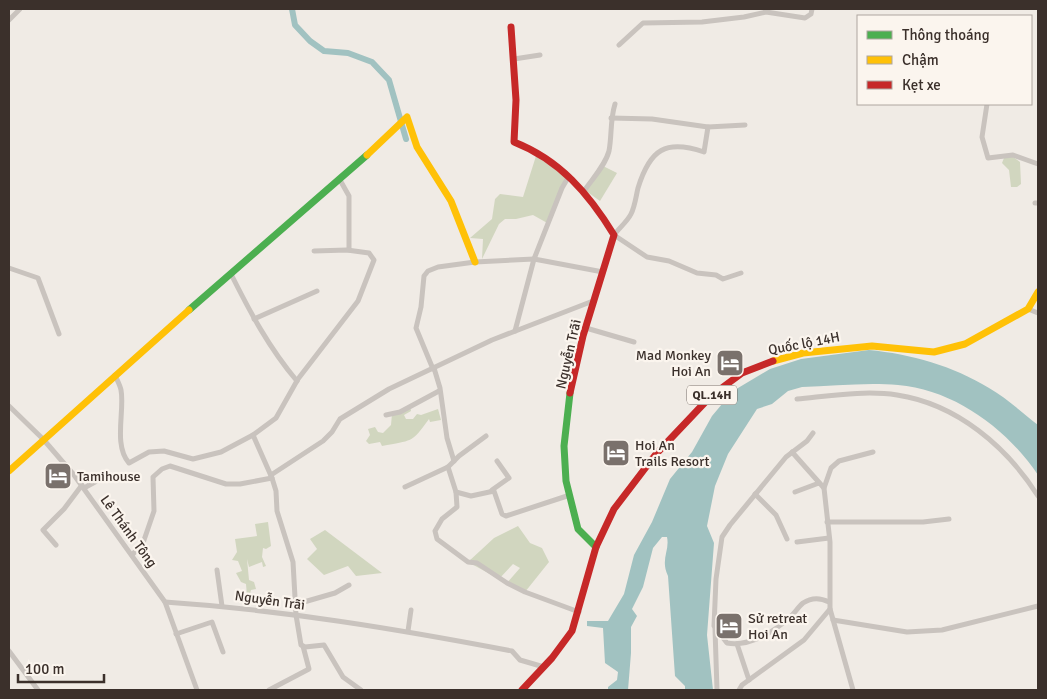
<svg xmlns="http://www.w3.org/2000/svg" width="1047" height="699" viewBox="0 0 1047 699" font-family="Signika,sans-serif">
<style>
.green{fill:#d1d6bf}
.water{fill:#a1c2c1}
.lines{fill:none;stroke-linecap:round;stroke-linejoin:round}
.canal{stroke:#a1c2c1;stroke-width:6}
.street{stroke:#c9c3be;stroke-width:5}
.fast{stroke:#4caf50;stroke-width:7}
.slow{stroke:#ffc107;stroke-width:7}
.jam{stroke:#c62828;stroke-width:7}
.labels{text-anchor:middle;stroke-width:4.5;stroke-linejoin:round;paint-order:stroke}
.shield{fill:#fbf5ee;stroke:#756b66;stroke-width:1}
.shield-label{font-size:12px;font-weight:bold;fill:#3b302b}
.street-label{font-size:14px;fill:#3b302b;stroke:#fbf5ee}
.poi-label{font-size:14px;fill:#3b302b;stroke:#fbf5ee;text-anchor:start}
</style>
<rect width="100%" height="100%" fill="#f0ebe5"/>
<g class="green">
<path d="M536 156 567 177 549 224 533 215 516 219H505L499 224 482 259 483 239 470 238 492 219 495 199 500 194 523 197Z"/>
<path d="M1012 156 1020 162 1021 184 1017 187H1011L1009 170 1002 163 1004 158Z"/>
<path d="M603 166 617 173 600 201 586 191Z"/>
<path d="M410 406 411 411 404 415 406 419H413L417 414 421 415 438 409 441 420 430 422 429 419C411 444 412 440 382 446L380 442 369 444 366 441 370 435 368 429 375 427 378 432 383 433 391 425 392 414Z"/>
<path d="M268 522 271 546 266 549 263 548 262 557 266 566 263 567 262 562 249 567 247 559 249 580 254 582 256 589 251 590 249 597 247 596 246 584 241 582 236 573 242 571 238 561 232 560 237 552 235 539 257 536 255 524Z"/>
<path d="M518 526 530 543 542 548 549 562 525 592 507 583 520 568 513 564 499 579 468 562 494 538Z"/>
<path d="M325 530 382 573 356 576 348 566 324 575 307 559 317 549 310 539Z"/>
</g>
<path class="water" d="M869 350C911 354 953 366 989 388 1007 398 1022 413 1038 425V475C1007 429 955 390 898 385 867 382 833 386 802 387L788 391 772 404 757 409 728 454 715 486 707 526 714 543 707 635 713 690H685V686L675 676 668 576C660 559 670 551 667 537H662L653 548 643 587 632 609 637 616 631 627V653L628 690H608V687L617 680 618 672 605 663 603 628 587 626V621H608L624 594 634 555 652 522 670 479 692 452 712 416 733 391 770 369 801 359Z"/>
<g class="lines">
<path class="canal" d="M292 9 295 25 310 41 324 51 348 53 372 62 389 80 406 139"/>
<g class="street">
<path d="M9 20 20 9"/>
<path d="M619 45 643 23 702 22 744 17 766 12 805 18 811 14 812 9"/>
<path d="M514 59 540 55"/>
<path d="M987 104 982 137 988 158 1013 155 1038 164"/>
<path d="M611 118 652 119 708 127"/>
<path d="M340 180 349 196V250"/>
<path d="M584 191C592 179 605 166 609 151 612 135 610 120 615 104"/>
<path d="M1035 203H1038"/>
<path d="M9 268 38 278 59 334"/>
<path d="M741 273 723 279 716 275 697 273 669 261 647 257 614 235C619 228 627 222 631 214 635 206 636 196 638 188 650 149 666 139 704 152L708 127 745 125"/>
<path d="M231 274C250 312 269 348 297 381"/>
<path d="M1028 309 1038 313"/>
<path d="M254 319 317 291"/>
<path d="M586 328 634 342"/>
<path d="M515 331 534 259 562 188 569 176"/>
<path d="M434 368 440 388 447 438 454 461"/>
<path d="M433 369 416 328 421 307 424 276 428 271 438 267 475 262 534 259 603 272"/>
<path d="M115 375C117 380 120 385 121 390 125 410 113 445 129 463L149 452 164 451 193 459 221 452 253 435 276 418 298 379 358 301 374 260 369 253 347 250 314 251"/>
<path d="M797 399C829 396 865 390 897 395 957 404 1007 447 1038 496"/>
<path d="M9 406 43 439 74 475 165 602 197 690"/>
<path d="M386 415 400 412 439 391"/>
<path d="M813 433 807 441 786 457 730 525 722 537 716 579 714 626 727 643C749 647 774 632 790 617 795 613 798 607 803 603 812 597 821 598 829 602"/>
<path d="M253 435 272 478 276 491 277 511 293 562 296 615 301 645 305 647 324 645 343 677 361 690"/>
<path d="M792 452 824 488"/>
<path d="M448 467 456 492 471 496 494 491 502 514 506 516 567 496"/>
<path d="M271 475 323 441 332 432 340 419 389 389 492 340 593 301"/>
<path d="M405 487 448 467 459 456 486 436"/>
<path d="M84 488 95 482"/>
<path d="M492 490 509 478 497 461"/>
<path d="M456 492 457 507 442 519 435 531 437 539 468 562 477 563 507 583 525 592 579 612"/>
<path d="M795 492 819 483"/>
<path d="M755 494 776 515 787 539"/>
<path d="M827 522H923L949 519"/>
<path d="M797 542 829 538"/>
<path d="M56 545 43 530 64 509 82 485"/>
<path d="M132 555 143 543 154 511 153 477 162 469 170 466 226 484H240L272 478"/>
<path d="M217 570 222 606"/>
<path d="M165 602C282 610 397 629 512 651L520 660 544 667"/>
<path d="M297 604 335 593 349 585"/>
<path d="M833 620 907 632 942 630 1038 606"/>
<path d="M715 629 717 690"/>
<path d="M408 631 411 610"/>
<path d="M176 634 212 622 223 652"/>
<path d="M737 644 749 680"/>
<path d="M9 651 38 690"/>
<path d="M269 690 309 669 303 646"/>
<path d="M739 690 742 685 804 640 830 609"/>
<path d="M853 690 830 609V542L824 488 831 468 839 461 873 452"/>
</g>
<g class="fast">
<path d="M189 310 367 155"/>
<path d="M570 393 564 446 566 481 578 529 596 547"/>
</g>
<g class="slow">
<path d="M367 155 407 117 417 147 451 201 475 262"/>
<path d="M773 361 803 353 872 346 934 352 965 344 1028 309 1038 292"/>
<path d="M9 471 189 310"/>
</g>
<g class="jam">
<path d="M511 27 516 100 514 142C560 160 589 194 614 235L583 336 570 393"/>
<path d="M522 690 552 658 572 631 596 547 614 509 656 454 711 396 742 373 773 361"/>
</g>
</g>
<defs>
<symbol id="hotel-square" viewBox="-11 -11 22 22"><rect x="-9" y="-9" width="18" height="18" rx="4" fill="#7a716c" stroke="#fbf5ee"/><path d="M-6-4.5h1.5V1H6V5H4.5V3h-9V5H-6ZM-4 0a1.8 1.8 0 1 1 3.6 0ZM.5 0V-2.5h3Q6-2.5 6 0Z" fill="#fff"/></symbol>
</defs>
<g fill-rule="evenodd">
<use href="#hotel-square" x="714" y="347" width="32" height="32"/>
<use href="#hotel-square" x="600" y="437" width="32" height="32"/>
<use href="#hotel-square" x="42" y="460" width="32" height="32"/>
<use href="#hotel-square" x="713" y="610" width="32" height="32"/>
</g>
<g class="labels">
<rect class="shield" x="687" y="385.5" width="50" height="19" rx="4"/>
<g class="shield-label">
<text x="712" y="399">QL.14H</text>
</g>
<g class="street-label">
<text transform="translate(804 343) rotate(-11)" y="5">Quốc lộ 14H</text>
<text transform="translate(568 354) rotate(-77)" y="5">Nguyễn Trãi</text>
<text transform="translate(129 531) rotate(54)" y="5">Lê Thánh Tông</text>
<text transform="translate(270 600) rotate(8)" y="5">Nguyễn Trãi</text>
</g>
<g class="poi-label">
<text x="711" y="360" text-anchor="end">Mad Monkey<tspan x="711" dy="16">Hoi An</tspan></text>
<text x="635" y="450">Hoi An<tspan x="635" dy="16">Trails Resort</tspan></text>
<text x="77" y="481">Tamihouse</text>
<text x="748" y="623">Sử retreat<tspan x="748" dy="16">Hoi An</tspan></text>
</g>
</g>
<rect width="1047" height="699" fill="none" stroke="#3b302b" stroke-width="20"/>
<rect x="857" y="15" width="175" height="90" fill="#fbf5ee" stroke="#aea6a0"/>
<rect x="867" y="31" width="25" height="8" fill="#4caf50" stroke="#aea6a0"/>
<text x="902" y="40" font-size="15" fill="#3b302b">Thông thoáng</text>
<rect x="867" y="56" width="25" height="8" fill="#ffc107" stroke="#aea6a0"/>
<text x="902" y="65" font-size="15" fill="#3b302b">Chậm</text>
<rect x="867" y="81" width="25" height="8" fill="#c62828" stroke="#aea6a0"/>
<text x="902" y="90" font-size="15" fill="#3b302b">Kẹt xe</text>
<path d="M18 674v8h86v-8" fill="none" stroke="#3b302b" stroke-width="2.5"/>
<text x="25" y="674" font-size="15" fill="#3b302b" stroke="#fbf5ee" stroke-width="4" paint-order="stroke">100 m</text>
</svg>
